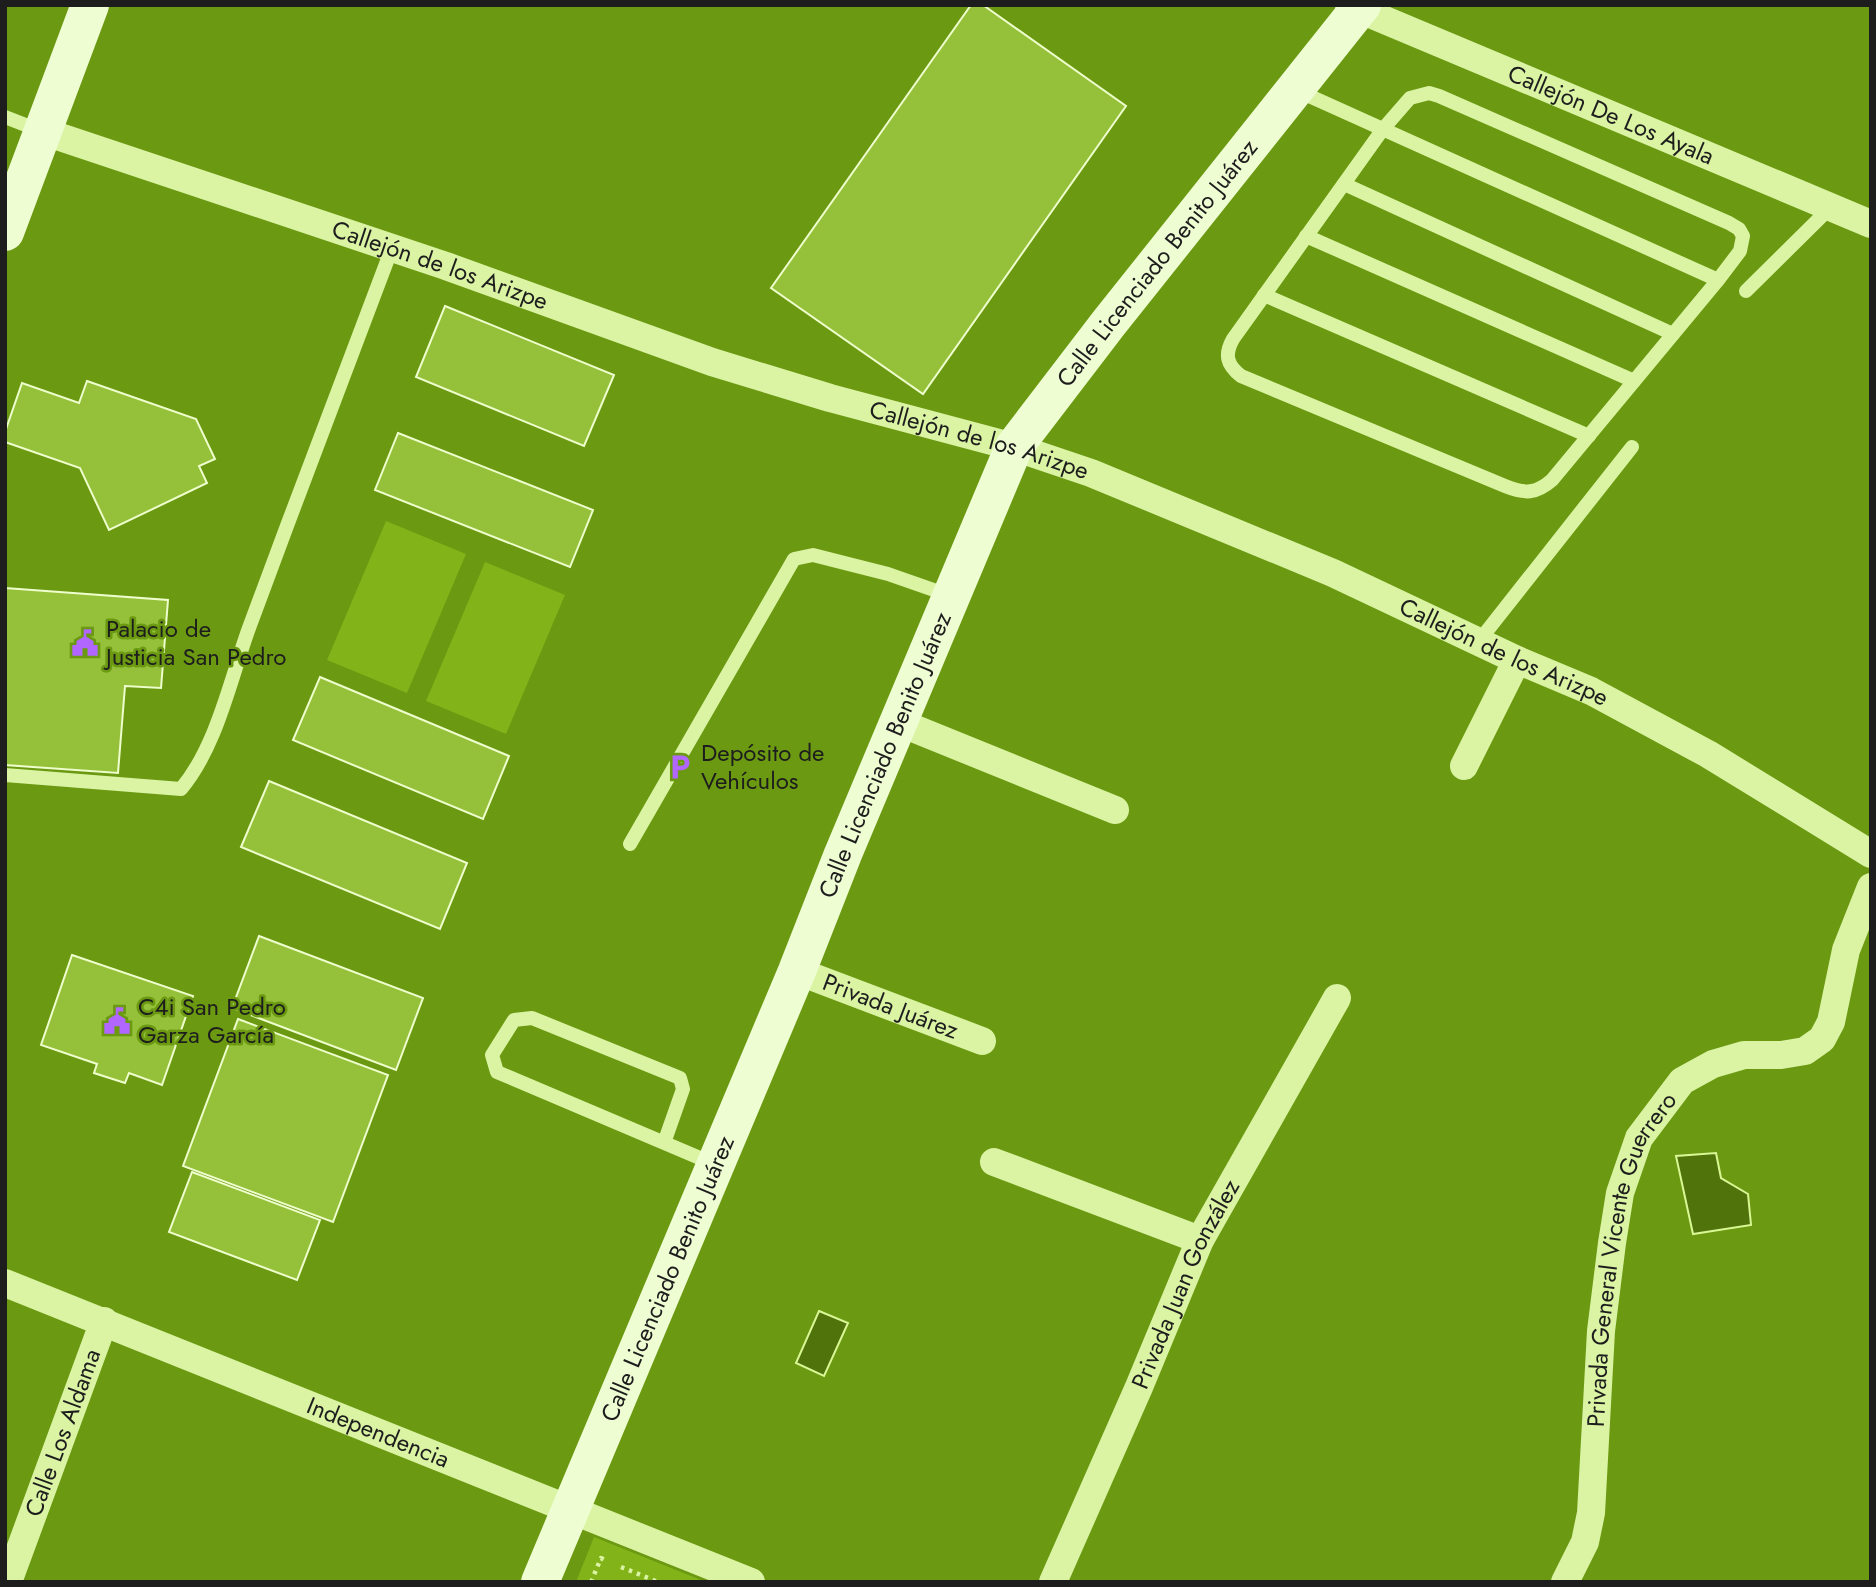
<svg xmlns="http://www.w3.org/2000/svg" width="1876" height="1587" viewBox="0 0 1876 1587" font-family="Jost,sans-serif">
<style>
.green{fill:#82b319}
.water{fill:#50740b;stroke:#d9f795;stroke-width:2}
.building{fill:#95c13a;stroke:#eefecc;stroke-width:2}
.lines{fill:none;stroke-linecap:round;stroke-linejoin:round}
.path{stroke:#daf4a3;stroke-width:4.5;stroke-dasharray:3.5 5;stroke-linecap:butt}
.lane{stroke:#daf4a3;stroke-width:14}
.street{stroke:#daf4a3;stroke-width:28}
.secondary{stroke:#effdd3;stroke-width:38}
.labels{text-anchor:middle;stroke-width:5;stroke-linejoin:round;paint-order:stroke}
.street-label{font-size:24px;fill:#1d1d1d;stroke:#6b9912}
.poi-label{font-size:24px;fill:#1d1d1d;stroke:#6b9912;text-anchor:start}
</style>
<rect width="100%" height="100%" fill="#6b9912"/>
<g class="green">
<path d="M386 521 466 554 407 693 327 660Z"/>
<path d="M485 562 565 595 506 734 426 701Z"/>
<path d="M594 1537 706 1582H576Z"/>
</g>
<g class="water">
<path d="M1716 1153 1721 1178 1748 1194 1751 1225 1693 1234 1676 1156Z"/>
<path d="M819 1311 848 1323 824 1376 796 1363Z"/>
</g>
<g class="building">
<path d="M971 5H983L1126 106 923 394 771 288Z"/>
<path d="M445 306 614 375 584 446 416 377Z"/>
<path d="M87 381 196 419 215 459 199 466 207 483 109 530 80 468 5 442V432L22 383 79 403Z"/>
<path d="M398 433 593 510 570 567 375 490Z"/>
<path d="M5 588 168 600 161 688 125 686 118 773 5 765Z"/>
<path d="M320 677 509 756 483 819 293 740Z"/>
<path d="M269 781 467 863 440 929 241 847Z"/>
<path d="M259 936 423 998 396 1070 232 1008Z"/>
<path d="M72 955 193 996 162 1085 129 1073 125 1083 94 1073 97 1064 41 1045Z"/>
<path d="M238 1019 388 1075 333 1222 183 1166Z"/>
<path d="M192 1172 320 1220 297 1280 169 1232Z"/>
</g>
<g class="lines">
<g class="path">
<path d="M621 1567 658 1582"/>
<path d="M591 1582 601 1558 606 1561"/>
</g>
<g class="lane">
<path d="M1296 90 1718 280"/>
<path d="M1429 93 1439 96 1729 223 1739 229 1743 236 1740 251 1718 280 1552 480C1536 494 1525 494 1505 486L1241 376C1227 365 1224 355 1233 339L1383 129 1410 98Z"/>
<path d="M5 117 41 131"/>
<path d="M1344 184 1673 334"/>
<path d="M1306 236 1634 381"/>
<path d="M1746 291 1832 206"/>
<path d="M1264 295 1589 436"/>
<path d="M1479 641 1632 447"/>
<path d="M5 775 181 789C217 746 230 680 249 628 296 501 344 374 392 248"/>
<path d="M630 844 794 559 813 555 888 574 951 596"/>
<path d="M664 1143 683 1089 680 1078 532 1018 514 1020 492 1055 497 1072 714 1164"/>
</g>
<g class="street">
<path id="s1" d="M1349 5 1871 224"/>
<path id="s2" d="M42 131 446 266 712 362 830 398 1014 447 1091 473 1333 573 1517 660 1591 691 1708 754 1871 854"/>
<path d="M898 722 1115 810"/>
<path d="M1464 766 1517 660"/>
<path id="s3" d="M797 971 982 1041"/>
<path d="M994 1162 1200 1240"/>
<path id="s4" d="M5 1283 751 1582"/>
<path id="s5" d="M8 1582 104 1321"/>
<path id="s6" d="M1053 1582 1139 1387 1200 1240 1337 998"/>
<path id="s7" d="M1565 1582 1585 1542 1591 1513 1601 1331 1612 1243 1620 1193 1639 1138 1682 1081 1713 1064 1744 1055H1781L1805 1051 1822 1039 1831 1022 1846 950 1871 887"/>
</g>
<g class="secondary">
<path d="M5 232 90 5"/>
<path id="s8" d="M540 1582 797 971 843 854 1014 447 1108 324 1362 5"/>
</g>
</g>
<defs>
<symbol id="civic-bare" viewBox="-9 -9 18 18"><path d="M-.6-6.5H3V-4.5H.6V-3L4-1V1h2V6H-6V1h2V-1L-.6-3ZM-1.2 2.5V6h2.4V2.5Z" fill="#b066ff" stroke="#6b9912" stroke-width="2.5" paint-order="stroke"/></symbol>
<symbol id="parking-bare" viewBox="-9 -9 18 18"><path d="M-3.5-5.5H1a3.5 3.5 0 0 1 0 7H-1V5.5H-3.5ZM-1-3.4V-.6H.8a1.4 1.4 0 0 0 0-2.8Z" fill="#b066ff" stroke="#6b9912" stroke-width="2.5" paint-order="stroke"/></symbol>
</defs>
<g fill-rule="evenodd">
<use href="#civic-bare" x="66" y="624" width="38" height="38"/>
<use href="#parking-bare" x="661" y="748" width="38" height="38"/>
<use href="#civic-bare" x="98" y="1002" width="38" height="38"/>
</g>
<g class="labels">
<g class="street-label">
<text dy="8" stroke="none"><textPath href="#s1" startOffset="284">Callejón De Los Ayala</textPath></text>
<text dy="8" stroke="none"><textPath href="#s8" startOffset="1463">Calle Licenciado Benito Juárez</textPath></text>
<text dy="8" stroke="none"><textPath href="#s2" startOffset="420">Callejón de los Arizpe</textPath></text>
<text dy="8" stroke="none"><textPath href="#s2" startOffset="987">Callejón de los Arizpe</textPath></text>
<text dy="8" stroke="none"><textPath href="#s2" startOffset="1554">Callejón de los Arizpe</textPath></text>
<text dy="8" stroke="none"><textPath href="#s8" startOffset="896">Calle Licenciado Benito Juárez</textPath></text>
<text dy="8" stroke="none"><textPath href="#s3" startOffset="100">Privada Juárez</textPath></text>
<text dy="8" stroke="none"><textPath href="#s7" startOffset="334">Privada General Vicente Guerrero</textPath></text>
<text dy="8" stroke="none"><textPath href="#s8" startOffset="329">Calle Licenciado Benito Juárez</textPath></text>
<text dy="8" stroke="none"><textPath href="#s6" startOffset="326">Privada Juan González</textPath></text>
<text dy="8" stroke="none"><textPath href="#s4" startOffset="402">Independencia</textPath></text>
<text dy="8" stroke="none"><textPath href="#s5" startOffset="159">Calle Los Aldama</textPath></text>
</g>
<g class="poi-label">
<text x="106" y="637">Palacio de<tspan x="106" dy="28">Justicia San Pedro</tspan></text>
<text x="701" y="761">Depósito de<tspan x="701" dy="28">Vehículos</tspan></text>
<text x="138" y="1015">C4i San Pedro<tspan x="138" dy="28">Garza García</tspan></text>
</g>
</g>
<rect width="1876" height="1587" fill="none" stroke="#1d1d1d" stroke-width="14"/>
</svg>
